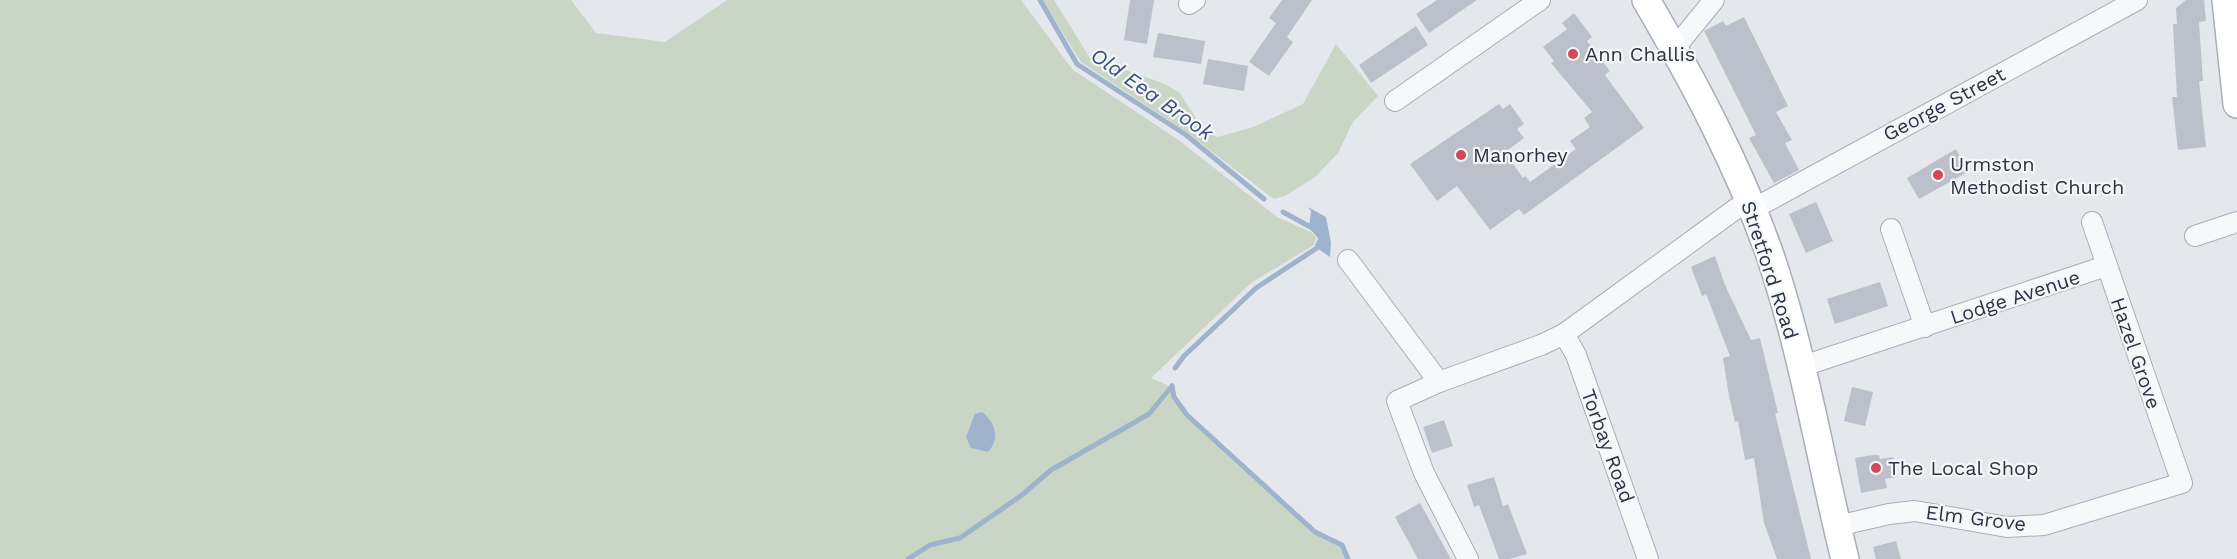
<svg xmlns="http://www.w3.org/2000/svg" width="2237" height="559" viewBox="0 0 2237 559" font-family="'Work Sans',sans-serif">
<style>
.green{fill:#c9d6c5}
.water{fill:#9fb4cc}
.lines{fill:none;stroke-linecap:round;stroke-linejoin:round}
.stream{stroke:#9fb4cc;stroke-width:5}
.building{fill:#bbc0ca}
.street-casing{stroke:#a9aeb7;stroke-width:22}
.secondary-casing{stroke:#a9aeb7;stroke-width:30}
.street{stroke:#f7f8fa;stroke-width:20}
.secondary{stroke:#fff;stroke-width:27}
.poi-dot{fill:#d1495b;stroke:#f4f6f9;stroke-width:2}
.labels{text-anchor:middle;stroke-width:4.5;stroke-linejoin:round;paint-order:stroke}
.poi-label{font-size:20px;fill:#2b3445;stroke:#f4f6f9;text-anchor:start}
.street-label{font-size:20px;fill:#2b3445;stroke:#f4f6f9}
.water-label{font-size:21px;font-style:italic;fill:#34527a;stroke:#f4f6f9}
</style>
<rect width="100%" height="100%" fill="#e4e7ec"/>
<g class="green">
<path d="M0 0H571L596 33 665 42 727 0H1021L1072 69 1177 139 1277 217 1311 232 1316 237 1314 245 1251 283 1151 378 1167 385 1187 415 1315 532 1342 545 1348 559H0Z"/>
<path d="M1042 0H1054L1090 58 1160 82 1179 92 1205 132 1218 137 1253 127 1303 104 1336 44 1378 96 1353 122 1338 153 1315 177 1285 196 1274 199 1186 132 1081 62Z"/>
</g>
<g class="water">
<path d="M1308 207 1326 217 1331 243 1330 257 1317 248 1318 238 1309 228 1311 211Z"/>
<path d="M982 412C996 423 1000 439 988 452L971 448 966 437 975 414Z"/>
</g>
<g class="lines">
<g class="stream">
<path d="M1040 0 1077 64 1186 135 1264 199"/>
<path d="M1283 212 1314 229"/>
<path d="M1175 368 1184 356 1256 288 1317 248 1319 242"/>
<path d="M1172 386 1174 397 1187 415 1315 532 1342 545 1348 559"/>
<path d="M908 559 930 545 960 538 1022 495 1051 470 1149 414 1172 386"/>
</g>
</g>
<g class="building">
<path d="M1130 0H1154L1147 44 1124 40Z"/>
<path d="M1282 0H1312L1287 37 1293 42 1269 76 1249 62 1276 23 1269 18Z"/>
<path d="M1437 0H1477L1429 33 1416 14Z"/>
<path d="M2186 0H2204L2206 21 2199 22 2203 81H2199L2206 147 2178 150 2172 97H2177L2173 24H2177L2176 8Z"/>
<path d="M1574 13 1592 37 1587 41 1610 71 1605 75 1644 128 1524 215 1519 209 1490 230 1457 186 1437 201 1410 164 1499 104 1503 109 1510 104 1524 124 1517 129 1524 138 1505 152 1523 178 1525 176 1530 182 1576 149 1570 141 1590 127 1584 118 1592 112 1551 63 1554 61 1543 47 1567 29 1562 23Z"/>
<path d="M1744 17 1788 106 1776 112 1792 140 1785 143 1799 170 1774 183 1749 138 1756 135 1704 31 1723 21 1726 26Z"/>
<path d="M1416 26 1428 45 1371 83 1359 65Z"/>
<path d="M1158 33 1205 41 1201 64 1153 57Z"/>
<path d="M1208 59 1248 66 1244 91 1203 84Z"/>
<path d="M1956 149 1968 172 1919 199 1907 178Z"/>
<path d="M1816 202 1833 241 1806 253 1789 214Z"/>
<path d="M1715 256 1725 285 1751 340 1760 338 1778 413H1775L1811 559H1777L1764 523 1754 458 1745 460 1738 421 1735 422 1729 396 1723 358 1730 356 1706 294 1702 296 1691 267Z"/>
<path d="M1880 282 1888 306 1835 324 1827 299Z"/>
<path d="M1852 387 1873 392 1865 426 1844 421Z"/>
<path d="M1444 420 1453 446 1432 453 1423 427Z"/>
<path d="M1873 455H1879L1880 459 1893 457 1897 477 1885 479 1887 488 1861 493 1855 458Z"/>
<path d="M1494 477 1503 506 1508 504 1527 554 1510 559H1499L1479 505 1474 507 1467 485Z"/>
<path d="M1420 503 1451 559H1418L1395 517Z"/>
<path d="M1896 541 1901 559H1876L1873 547Z"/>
</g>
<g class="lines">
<defs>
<g id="street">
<path d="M1189 4 1195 0"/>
<path d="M1674 49 1714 0"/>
<path d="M1395 101 1540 0"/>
<path d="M1891 229 1925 327"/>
<path d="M2195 236 2237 222"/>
<path d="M1348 260 1439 382"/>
<path d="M1564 334 1576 355 1648 559"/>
<path d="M1800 367 2106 266"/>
<path d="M1837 526 1889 514 1915 511 2007 527 2044 525 2182 483 2092 222"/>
<path d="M1468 559 1424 473 1397 401 1439 382 1541 345 1564 334 1737 208 1764 203 2137 0"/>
</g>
<g id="secondary">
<path d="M1646 0C1694 82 1740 168 1771 258 1804 356 1820 459 1845 559"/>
<path d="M2226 0 2237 104"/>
</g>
</defs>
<use href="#street" class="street-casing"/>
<use href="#secondary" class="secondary-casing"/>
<use href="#street" class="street"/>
<use href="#secondary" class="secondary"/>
</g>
<g class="poi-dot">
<circle cx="1573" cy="54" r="6"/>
<circle cx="1461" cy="155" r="6"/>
<circle cx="1938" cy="175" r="6"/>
<circle cx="1876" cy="468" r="6"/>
</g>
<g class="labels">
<g class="poi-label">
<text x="1585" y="61">Ann Challis</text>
<text x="1473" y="162">Manorhey</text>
<text x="1950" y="171">Urmston<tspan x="1950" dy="23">Methodist Church</tspan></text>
<text x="1888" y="475">The Local Shop</text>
</g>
<g class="street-label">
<text transform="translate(1944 104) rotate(-28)" y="7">George Street</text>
<text transform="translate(1770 270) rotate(72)" y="7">Stretford Road</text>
<text transform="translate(2015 297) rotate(-18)" y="7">Lodge Avenue</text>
<text transform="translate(2136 353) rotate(71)" y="7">Hazel Grove</text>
<text transform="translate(1608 446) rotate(70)" y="7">Torbay Road</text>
<text transform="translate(1976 518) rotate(7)" y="7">Elm Grove</text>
</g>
<g class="water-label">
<text transform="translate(1152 94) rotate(35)" y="7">Old Eea Brook</text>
</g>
</g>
</svg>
